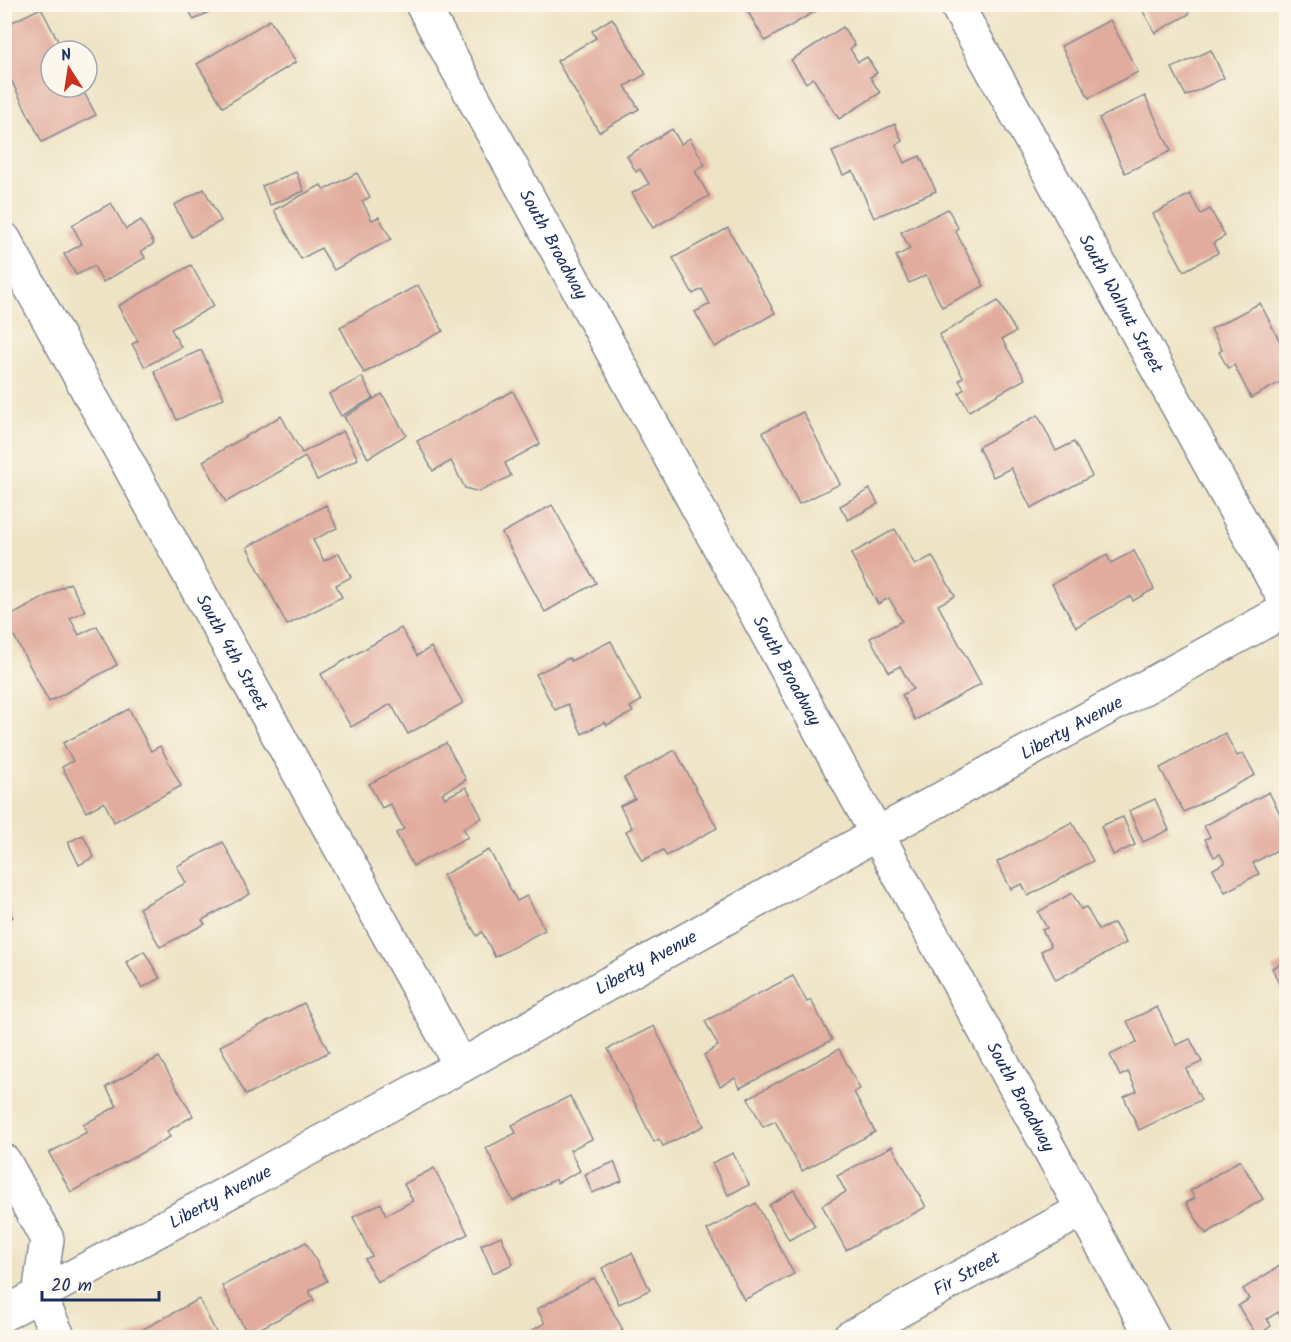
<svg xmlns="http://www.w3.org/2000/svg" width="1291" height="1342" viewBox="0 0 1291 1342" font-family="Kalam,sans-serif">
<style>
.building{fill:#e1ac9d}
.lines{fill:none;stroke-linecap:round;stroke-linejoin:round}
.street-casing{stroke:#848991;stroke-width:36}
.secondary-casing{stroke:#848991;stroke-width:36}
.street{stroke:#fff;stroke-width:33}
.secondary{stroke:#fff;stroke-width:33}
.labels{text-anchor:middle;stroke-width:5;stroke-linejoin:round;paint-order:stroke}
.street-label{font-size:18px;fill:#1b2f5e;stroke:#fbf7ec}
</style>
<rect width="100%" height="100%" fill="#fbf7ec"/>
<filter id="ink" filterUnits="userSpaceOnUse"><feTurbulence type="fractalNoise" baseFrequency=".0167" numOctaves="2"/><feDisplacementMap in="SourceGraphic" scale="12" xChannelSelector="R" yChannelSelector="G"/><feConvolveMatrix kernelMatrix="1 2 1 2 8 2 1 2 1" color-interpolation-filters="sRGB"/></filter>
<filter id="wash" filterUnits="userSpaceOnUse"><feTurbulence type="fractalNoise" baseFrequency=".008" numOctaves="4" result="noise"/><feDisplacementMap in="SourceGraphic" scale="24" xChannelSelector="R" yChannelSelector="G"/><feGaussianBlur stdDeviation="1.35" result="paint"/><feColorMatrix in="noise" values="0 0 0 0 0 0 0 0 0 0 0 0 0 0 0 0 0 1.4 0 .05"/><feComposite in="paint" operator="in"/></filter>
<g filter="url(#wash)">
<rect width="100%" height="100%" fill="#eee3c4"/>
<g id="blocks">
<g class="building">
<path d="M186 4H223L194 20Z"/>
<path d="M1139 4H1184L1189 14 1155 33Z"/>
<path d="M744 5H826L765 41Z"/>
<path d="M41 8 63 51H51V87H81L96 115 42 142 11 80 4 83V26Z"/>
<path d="M612 18 646 74 625 86 639 109 599 132 557 61 596 38 592 31Z"/>
<path d="M270 20 296 62 223 107 197 64Z"/>
<path d="M1110 20 1138 72 1089 98 1061 46Z"/>
<path d="M843 27 855 45 850 49 858 62 867 57 877 73 870 77 880 93 839 119 813 78 806 83 791 60Z"/>
<path d="M1211 50 1224 78 1186 96 1172 68Z"/>
<path d="M1145 96 1171 151 1125 173 1099 118Z"/>
<path d="M895 124 902 141 896 145 904 163 920 156 936 191 874 218 853 171 843 175 832 152Z"/>
<path d="M672 129 681 144 690 138 705 165 695 171 709 196 653 228 632 193 649 184 640 169 636 172 627 156Z"/>
<path d="M296 172 304 191 270 205 262 186Z"/>
<path d="M357 173 370 197 362 201 372 220 379 217 391 239 334 270 321 248 301 259 274 210 321 185 324 190Z"/>
<path d="M204 189 221 221 191 237 174 205Z"/>
<path d="M1190 194 1201 214 1210 209 1225 236 1213 243 1218 253 1184 271 1153 214Z"/>
<path d="M111 203 126 229 141 220 154 244 141 251 145 258 103 282 94 266 76 275 64 254 82 244 72 225Z"/>
<path d="M948 209 958 228 955 230 984 286 942 307 926 275 909 283 896 256 910 249 901 232Z"/>
<path d="M728 228 775 313 715 347 695 312 710 304 702 289 693 294 673 258Z"/>
<path d="M191 265 214 306 171 329 181 347 145 367 132 344 138 341 118 306Z"/>
<path d="M418 285 443 331 364 373 340 327Z"/>
<path d="M998 301 1016 332 1002 339 1025 379 969 411 959 393 964 389 959 380 963 377 939 335Z"/>
<path d="M1260 303 1286 353V379L1251 398 1234 365 1228 368 1219 352 1222 350 1211 329Z"/>
<path d="M201 350 224 398 177 420 154 371Z"/>
<path d="M362 377 373 398 341 416 329 394Z"/>
<path d="M513 391 540 444 505 463 511 476 479 492 465 488 451 461 433 471 417 441Z"/>
<path d="M382 394 406 435 368 458 344 417Z"/>
<path d="M803 412 840 484 799 504 763 432Z"/>
<path d="M1038 415 1056 451 1074 442 1092 476 1031 508 1011 468 993 477 978 447Z"/>
<path d="M281 416 302 453 343 431 358 459 317 480 305 457 226 502 203 461Z"/>
<path d="M870 489 878 504 848 520 840 506Z"/>
<path d="M326 505 337 528 313 540 324 561 339 553 351 577 336 585 342 597 287 625 247 547Z"/>
<path d="M552 505 596 583 545 612 502 533Z"/>
<path d="M895 529 915 565 932 556 955 596 938 605 981 684 915 720 902 695 913 689 900 666 889 672 870 638 902 621 889 598 878 604 851 554Z"/>
<path d="M1134 551 1154 589 1133 601 1131 596 1076 627 1052 584 1107 555 1111 563Z"/>
<path d="M70 583 85 611 70 618 79 635 97 626 117 665 49 702 5 619Z"/>
<path d="M401 628 417 656 431 647 463 703 408 734 391 704 351 727 321 674Z"/>
<path d="M611 641 641 701 630 707 633 712 607 725 605 722 582 734 568 704 555 710 536 674 569 658 571 661Z"/>
<path d="M129 709 151 751 160 746 181 786 114 822 104 802 86 812 62 767 73 761 63 743Z"/>
<path d="M1225 733 1237 756 1243 753 1255 775 1184 812 1160 768Z"/>
<path d="M446 743 466 780 442 793 445 798 466 787 482 818 463 828 468 837 413 866 396 833 404 829 390 804 382 808 369 784Z"/>
<path d="M675 750 717 828 666 856 663 850 642 861 626 831 632 828 620 806 635 799 624 778Z"/>
<path d="M1269 792 1286 826V845L1253 863 1259 874 1225 892 1213 869 1225 863 1220 854 1214 857 1205 839 1210 837 1204 826Z"/>
<path d="M1155 799 1169 830 1143 842 1129 811Z"/>
<path d="M1123 817 1135 845 1113 855 1101 826Z"/>
<path d="M1072 822 1093 861 1028 896 1022 884 1011 889 997 862Z"/>
<path d="M83 835 94 857 79 865 68 842Z"/>
<path d="M223 842 250 894 202 920 205 924 160 947 139 908 186 883 177 866Z"/>
<path d="M489 850 517 901 527 896 545 930 495 957 482 932 477 936 443 875Z"/>
<path d="M1072 893 1081 909 1086 907 1099 930 1114 923 1126 943 1056 980 1041 951 1051 946 1042 930 1047 928 1038 912Z"/>
<path d="M4 903 13 917 4 923Z"/>
<path d="M144 951 160 978 142 988 126 962Z"/>
<path d="M1286 962V999L1272 968Z"/>
<path d="M793 976 807 1002 811 1000 832 1040 740 1088 735 1078 720 1086 704 1055 718 1046 705 1021Z"/>
<path d="M304 1003 329 1052 246 1095 220 1046Z"/>
<path d="M1157 1007 1176 1045 1190 1039 1202 1062 1186 1069 1201 1100 1139 1130 1124 1097 1137 1091 1128 1072 1120 1076 1110 1055 1137 1042 1127 1021Z"/>
<path d="M654 1026 704 1126 663 1146 659 1139 654 1142 608 1049Z"/>
<path d="M839 1049 860 1089 854 1092 875 1132 802 1171 775 1121 763 1127 748 1098Z"/>
<path d="M159 1057 193 1116 167 1131 170 1137 71 1192 49 1153 87 1132 83 1125 117 1106 106 1087Z"/>
<path d="M570 1096 592 1139 570 1150 580 1171 557 1183 556 1179 513 1201 486 1148 516 1133 512 1125Z"/>
<path d="M892 1146 926 1207 846 1250 822 1205 846 1192 837 1176Z"/>
<path d="M733 1153 749 1185 728 1195 712 1163Z"/>
<path d="M1240 1160 1263 1199 1206 1234 1186 1203 1195 1198 1190 1191Z"/>
<path d="M614 1162 622 1181 592 1193 585 1174Z"/>
<path d="M434 1168 468 1234 377 1282 365 1259 372 1256 353 1217 381 1203 386 1215 413 1201 404 1184Z"/>
<path d="M794 1190 815 1226 789 1240 769 1205Z"/>
<path d="M756 1203 794 1274 744 1300 707 1230Z"/>
<path d="M501 1236 513 1264 493 1273 481 1245Z"/>
<path d="M306 1242 327 1281 309 1291 314 1300 248 1335 222 1286Z"/>
<path d="M632 1253 650 1290 619 1304 602 1268Z"/>
<path d="M1286 1262V1320L1284 1322 1278 1312 1267 1319 1271 1326 1257 1336 1238 1306 1249 1299 1243 1289Z"/>
<path d="M594 1278 623 1330 610 1338H534L531 1331 545 1323 537 1309Z"/>
<path d="M199 1299 219 1338H127Z"/>
</g>
</g>
</g>
<g filter="url(#ink)">
<use href="#blocks" fill-opacity="0" stroke="#848991" stroke-width="1.5"/>
<g class="lines">
<defs>
<g id="street">
<path id="s1" d="M956 4 1286 602"/>
<path id="s2" d="M4 239 461 1066"/>
<path d="M4 1161 47 1239 39 1295 59 1338"/>
<path id="s3" d="M4 1314 461 1066 806 873 1286 610"/>
<path id="s4" d="M849 1338 1082 1210"/>
</g>
<g id="secondary">
<path id="s5" d="M422 4 1153 1338"/>
</g>
</defs>
<use href="#street" class="street-casing"/>
<use href="#secondary" class="secondary-casing"/>
<use href="#street" class="street"/>
<use href="#secondary" class="secondary"/>
</g>
</g>
<g class="labels">
<g class="street-label">
<text dy="6" stroke="none"><textPath href="#s5" startOffset="274">South Broadway</textPath></text>
<text dy="6" stroke="none"><textPath href="#s1" startOffset="342">South Walnut Street</textPath></text>
<text dy="6" stroke="none"><textPath href="#s2" startOffset="472">South 4th Street</textPath></text>
<text dy="6" stroke="none"><textPath href="#s5" startOffset="760">South Broadway</textPath></text>
<text dy="6" stroke="none"><textPath href="#s3" startOffset="1218">Liberty Avenue</textPath></text>
<text dy="6" stroke="none"><textPath href="#s3" startOffset="732">Liberty Avenue</textPath></text>
<text dy="6" stroke="none"><textPath href="#s5" startOffset="1246">South Broadway</textPath></text>
<text dy="6" stroke="none"><textPath href="#s3" startOffset="246">Liberty Avenue</textPath></text>
<text dy="6" stroke="none"><textPath href="#s4" startOffset="134">Fir Street</textPath></text>
</g>
</g>
<rect width="1291" height="1342" fill="none" stroke="#fbf7ec" stroke-width="24"/>
<g transform="translate(69 69) rotate(348)"><circle r="28" fill="#fbf7ec" stroke="#a1a7b3" stroke-width="1.5"/>
<path d="M0-4.5L10 22L0 15L-10 22Z" fill="#c8321e"/>
<text y="-9" font-size="16" font-weight="bold" text-anchor="middle" fill="#1b2f5e">N</text>
</g>
<path d="M42 1291v9h117v-9" fill="none" stroke="#1b2f5e" stroke-width="3"/>
<text x="51" y="1291" font-size="18" fill="#1b2f5e" stroke="#fbf7ec" stroke-width="4.5" paint-order="stroke">20 m</text>
</svg>
